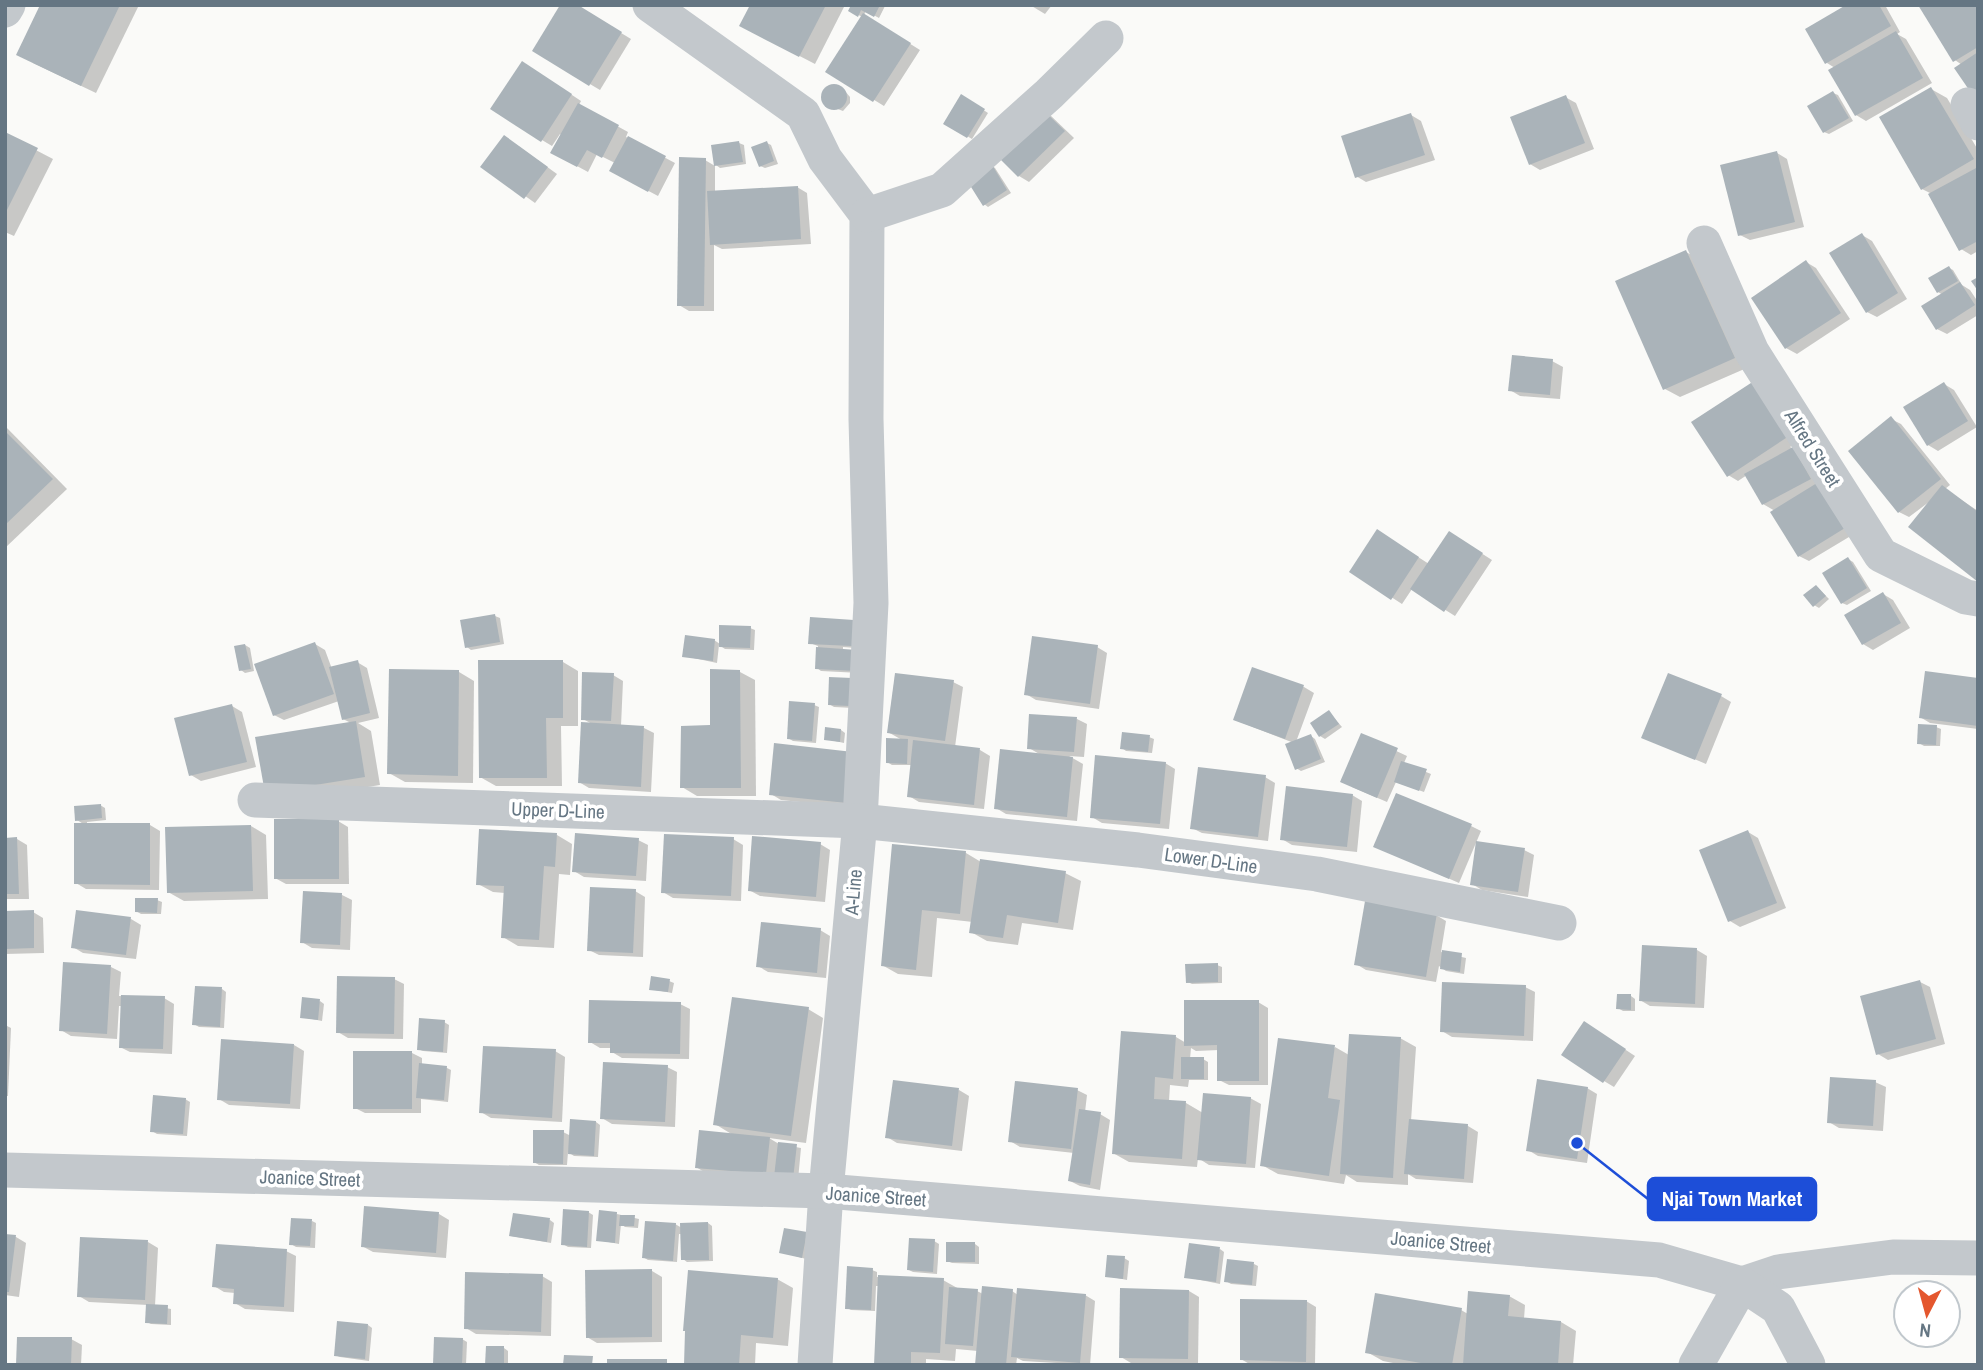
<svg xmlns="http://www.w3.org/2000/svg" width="1983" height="1370" viewBox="0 0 1983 1370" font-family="'Archivo Narrow',sans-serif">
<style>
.shadow{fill:#0003}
.building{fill:#aab3b9}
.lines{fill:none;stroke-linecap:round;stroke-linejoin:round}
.minor{stroke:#c3c8cc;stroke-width:35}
.labels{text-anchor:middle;stroke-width:7;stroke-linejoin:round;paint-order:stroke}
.street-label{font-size:19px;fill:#657683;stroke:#fff}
.leader{fill:none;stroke:#1d4ed8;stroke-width:2.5}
.callout-dot{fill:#1d4ed8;stroke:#fff;stroke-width:2.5}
.callout{fill:#1d4ed8;stroke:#1d4ed8;stroke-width:2.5}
.callout-label{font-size:21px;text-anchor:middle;font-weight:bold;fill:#fff}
</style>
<rect width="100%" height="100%" fill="#fafaf8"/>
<g class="shadow">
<path d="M42 5H139L96 93 33 63Z"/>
<path d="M575 5 631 39 600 90 534 51Z"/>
<path d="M752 5H845L815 64 757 34Z"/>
<path d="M853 5 885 6 879 18 866 11 864 15 920 50 884 106 827 71 862 17 850 10Z"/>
<path d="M1030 5H1052L1045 14Z"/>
<path d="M1849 5H1885L1900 32 1897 34 1906 39 1932 83 1866 121 1856 115 1835 68 1827 63Z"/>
<path d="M1978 5V99L1962 65 1955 60Z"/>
<path d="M533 69 581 101 579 105 628 132 626 137 675 163 658 196 611 171 615 163 597 154 588 172 553 153 562 136 560 134 552 146 542 140Z"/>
<path d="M833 86 845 91 850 97V103L843 111 827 105 823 99 824 92Z"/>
<path d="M1931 89 1947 98 1978 150V251L1971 255 1961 249 1930 193 1922 189Z"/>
<path d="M1833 93 1838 95 1853 121 1829 134 1824 132Z"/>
<path d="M962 96 988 113 972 139 945 123Z"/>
<path d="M1565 97 1576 103 1594 149 1540 170 1530 164Z"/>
<path d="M1049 114 1074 138 1029 182 1019 176 995 151Z"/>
<path d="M1411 115 1421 121 1435 160 1366 182 1356 176Z"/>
<path d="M5 134 53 159 14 236 5 232Z"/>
<path d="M514 143 557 174 535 203 483 166Z"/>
<path d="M739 143 744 145 746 164 720 168 716 165Z"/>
<path d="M767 143 771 145 778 164 765 168 760 166Z"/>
<path d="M1777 153 1787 159 1804 227 1750 240 1740 235Z"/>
<path d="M705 160 715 166V192L797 187 807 193 811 244 722 249 714 245V311H689L679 305Z"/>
<path d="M991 165 995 168 1011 193 988 207 984 204Z"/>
<path d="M1862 235 1872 241 1907 299 1877 317 1867 312Z"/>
<path d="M1686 252 1702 261 1749 367 1680 397 1665 389Z"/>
<path d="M1806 262 1816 268 1850 319 1797 354 1786 348Z"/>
<path d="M1949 268 1953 270 1962 285 1970 290 1978 302V315L1947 334 1937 329 1943 295 1938 292Z"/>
<path d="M1552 361 1563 367 1560 399 1520 396 1510 390Z"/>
<path d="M1754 383 1798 442 1790 447 1804 454 1854 534 1809 561 1799 556 1775 511 1763 504 1747 475 1738 481 1728 475Z"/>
<path d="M1944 384 1954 390 1977 427 1938 451 1928 445Z"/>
<path d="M1891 419 1901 424 1950 485 1945 489 1978 511V580L1929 502 1909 517 1899 512Z"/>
<path d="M5 426 67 489 5 548Z"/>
<path d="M1387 537 1429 564 1459 539 1492 560 1455 616 1412 589 1402 604 1351 571Z"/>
<path d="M1848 559 1853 562 1871 591 1847 605 1842 603Z"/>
<path d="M1817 587 1829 599 1819 608 1814 605Z"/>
<path d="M1883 594 1893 600 1910 628 1873 650 1863 644Z"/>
<path d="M495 616 500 618 504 644 471 650 467 647Z"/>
<path d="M812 619 856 648 843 647V650L860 673 821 671 817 668 818 646 810 643Z"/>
<path d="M750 628 755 630 754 650 725 649 719 645 717 663 684 656 714 640 720 644Z"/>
<path d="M315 644 325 650 332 669 357 662 367 668 379 718 358 723 371 731 380 785 282 801 351 723 343 719 339 701 284 720 274 715Z"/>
<path d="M245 645 250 648 254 671 245 673 241 670Z"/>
<path d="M1097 647 1107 653 1099 709 1036 700 1026 694Z"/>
<path d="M563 662 578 671V726H561L562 786H496L480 777Z"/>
<path d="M1253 669 1304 687 1314 693 1296 742 1311 736 1315 739 1325 762 1301 771 1296 768 1294 743 1235 720Z"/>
<path d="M459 672 474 681 473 783 405 782 389 773Z"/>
<path d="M740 672 755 680 756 796H697L682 787Z"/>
<path d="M613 675 623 681 621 726 644 728 654 733 651 792 589 788 579 782 592 724 583 719Z"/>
<path d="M851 680 854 708 834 707 829 704Z"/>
<path d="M1978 680V729L1930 723 1920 717Z"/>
<path d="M953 682 963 687 955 747 980 750 990 756 984 809 919 802 909 796 912 765H892L887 762 902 740 888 732Z"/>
<path d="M1721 696 1731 702 1706 764 1643 737Z"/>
<path d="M814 705 819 707 816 743 793 741 788 738Z"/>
<path d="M232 706 242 712 256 767 201 781 191 775Z"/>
<path d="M1329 712 1342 727 1325 739 1320 736Z"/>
<path d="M1077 719 1087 724 1084 757 1069 756 1083 764 1077 821 1006 814 996 808 1041 755 1029 748Z"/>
<path d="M1936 727 1941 729 1940 746H1924L1919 743Z"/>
<path d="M841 730 845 733 844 743 826 739Z"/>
<path d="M1362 735 1407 756 1404 763 1431 774 1424 792 1396 782 1387 802 1352 787Z"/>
<path d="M1149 737 1154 739 1152 753 1126 751 1122 748Z"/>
<path d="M852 753 857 808 781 800 771 794Z"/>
<path d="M1165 763 1175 769 1169 829 1102 823 1092 817Z"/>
<path d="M1265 777 1275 783 1268 841 1202 833 1192 828Z"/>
<path d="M1352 795 1362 801 1357 852 1292 845 1282 839Z"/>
<path d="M100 805 105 808 106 820 87 822V825H150L160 831 159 890 86 889 76 883 85 825 77 820Z"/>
<path d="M338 821 348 827 349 884H286L275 878Z"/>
<path d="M251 826 266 835 268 899 184 901 168 892 167 829Z"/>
<path d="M1471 826 1481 831 1459 883 1375 846Z"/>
<path d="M1748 832 1758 838 1786 908 1740 927 1730 921Z"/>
<path d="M557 835 572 844 570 875 559 874 554 948 518 946 503 937 505 893 493 892 478 884Z"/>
<path d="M17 839 27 845 29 899H5V840Z"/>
<path d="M733 839 743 845 741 901 673 898 663 892Z"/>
<path d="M638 840 648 845 646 881 584 877 574 871Z"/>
<path d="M820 844 830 850 825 902 760 896 749 890Z"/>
<path d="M894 846 966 853 981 862 1065 873 1081 881 1073 930 1022 923 1018 945 987 941 971 932 973 922 937 918 932 977 898 974 882 965Z"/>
<path d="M1524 850 1534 855 1528 897 1482 890 1472 884Z"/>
<path d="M635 891 645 897 643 957 599 955 589 950Z"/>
<path d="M342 895 352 900 350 950 312 948 302 942Z"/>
<path d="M157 900 162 902 161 914H141L136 911Z"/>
<path d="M5 912H33L43 918 44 953 5 954Z"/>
<path d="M1436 915 1446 921 1441 952 1466 958 1464 974 1446 971 1439 966 1436 982 1366 970 1356 964Z"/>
<path d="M131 919 141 925 136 959 83 953 73 947Z"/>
<path d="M820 930 830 936 826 978 768 972 758 966Z"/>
<path d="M1697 950 1707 956 1704 1008 1650 1006 1640 1000Z"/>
<path d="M1217 965 1222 967V983L1192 984 1188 982Z"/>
<path d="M111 967 121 972 119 996 164 998 174 1004 172 1054 130 1052 120 1047 122 1006H119L117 1039 71 1036 61 1030Z"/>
<path d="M394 979 404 984 403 1039 348 1038 338 1032Z"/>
<path d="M669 981 674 983 672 993 650 989Z"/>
<path d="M1920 982 1930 987 1945 1044 1888 1060 1878 1054Z"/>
<path d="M1525 987 1535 992 1533 1041 1452 1037 1442 1031Z"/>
<path d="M222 989 226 992 224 1028 199 1027 194 1024Z"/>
<path d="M1631 996 1635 999V1011H1623L1618 1008Z"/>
<path d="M320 1001 324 1004 322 1021 302 1017Z"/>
<path d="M1258 1002 1268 1008V1085H1229L1219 1080V1050L1196 1051 1191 1048 1190 1059H1203L1208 1062V1080H1189L1188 1087 1170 1085 1169 1101 1186 1103 1203 1113 1250 1098 1261 1104 1255 1168 1209 1165 1198 1158 1197 1167 1129 1162 1113 1153 1122 1033 1176 1037 1186 1043Z"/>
<path d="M680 1004 690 1009 689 1059 622 1058 612 1052V1048H600L590 1042Z"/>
<path d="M808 1009 823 1018 806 1143 769 1138 779 1144 801 1148 798 1180 706 1173 696 1167 733 1135 715 1124Z"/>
<path d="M444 1022 449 1025 447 1053 423 1051 418 1049Z"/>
<path d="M5 1025 11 1028 8 1096H5Z"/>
<path d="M1594 1029 1635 1056 1614 1087 1604 1081Z"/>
<path d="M1400 1038 1416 1047 1411 1121 1468 1126 1478 1132 1473 1183 1416 1179 1408 1174V1185L1357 1182 1346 1175 1344 1184 1278 1174 1262 1165 1335 1047 1349 1055Z"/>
<path d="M294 1045 304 1051 300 1109 229 1105 219 1099Z"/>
<path d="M555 1051 565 1057 562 1122 491 1118 481 1112Z"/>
<path d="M412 1053 422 1058V1065L447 1068 451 1070 448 1102 421 1099V1113H365L355 1108Z"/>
<path d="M667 1067 677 1072 675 1127 612 1124 602 1118Z"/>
<path d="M1875 1082 1886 1087 1883 1131 1839 1128 1829 1122Z"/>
<path d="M1587 1088 1597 1094 1587 1163 1538 1156 1528 1150Z"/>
<path d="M959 1090 969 1096 962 1151 897 1143 887 1137Z"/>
<path d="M1077 1090 1087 1095 1085 1112 1100 1114 1110 1120 1100 1190 1080 1186 1070 1181 1074 1153 1020 1147 1010 1141Z"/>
<path d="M185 1099 190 1102 187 1136 157 1134 152 1131Z"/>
<path d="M596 1122 600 1125 598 1157 574 1156 568 1152 567 1165H539L534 1162 563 1132 571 1136Z"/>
<path d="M588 1212 593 1215 591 1248 568 1247 563 1244Z"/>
<path d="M439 1214 449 1220 446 1258 373 1252 362 1246Z"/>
<path d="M617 1214 639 1219 638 1228 625 1227 621 1224 619 1244 598 1240Z"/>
<path d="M550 1220 554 1223 551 1243 511 1236Z"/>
<path d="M312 1221 316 1223 315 1248 296 1247 291 1244Z"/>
<path d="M708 1223 712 1226 713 1261 687 1262 683 1259 682 1234H679L677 1262 648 1260 643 1257 675 1224 682 1228Z"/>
<path d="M806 1234V1259L781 1252Z"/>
<path d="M5 1236 16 1237 26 1243 19 1297 5 1295Z"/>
<path d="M934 1241 939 1244 937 1274 913 1272 909 1270Z"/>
<path d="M148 1242 158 1248 155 1306 171 1309V1325L151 1324 147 1322 148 1305 89 1302 79 1296Z"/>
<path d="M975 1244 979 1247V1264L952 1263 947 1261Z"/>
<path d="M1220 1249 1224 1252 1220 1284 1186 1277Z"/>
<path d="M286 1251 296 1256 294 1312 245 1309 235 1303V1293L224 1292 214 1286Z"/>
<path d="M1124 1258 1129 1261 1127 1280 1107 1276Z"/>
<path d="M1254 1264 1258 1266 1256 1286 1231 1284 1226 1281Z"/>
<path d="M872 1270 877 1272V1277L943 1280 959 1289 977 1291 983 1294 1012 1291 1018 1295H1085L1095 1301 1090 1365 1023 1361 1017 1358 1016 1365H977L978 1351 956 1349 955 1361 926 1359V1365H876L879 1286H876L875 1311 851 1310 847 1308Z"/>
<path d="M652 1271 662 1277V1342L597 1343 587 1337Z"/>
<path d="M542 1276 552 1282 551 1336 476 1334 466 1328Z"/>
<path d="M777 1279 793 1288 788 1346 756 1343 755 1365H685Z"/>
<path d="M1189 1291 1199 1297 1198 1364 1131 1363 1121 1357Z"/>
<path d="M1509 1296 1525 1305 1524 1319 1561 1322 1576 1331 1573 1365H1403L1383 1361 1367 1352 1461 1310 1468 1314Z"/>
<path d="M1306 1301 1316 1307 1315 1365H1251L1241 1359Z"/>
<path d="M368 1325 372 1328 369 1361 340 1357 335 1355Z"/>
<path d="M71 1339 82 1345 81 1365H18Z"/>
<path d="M462 1339 467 1342 466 1365H435Z"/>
<path d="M504 1348 508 1351V1365H487Z"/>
</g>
<g class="building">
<path d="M40 5H120L81 86 16 55Z"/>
<path d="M560 5H578L622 32 589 86 532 51Z"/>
<path d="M750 5H826L799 57 739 26Z"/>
<path d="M851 5H880L874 17 861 10 858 17 848 11Z"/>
<path d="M1846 5H1879L1891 26 1825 64 1805 29Z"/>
<path d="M1918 5H1978V47L1953 62Z"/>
<path d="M863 13 911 43 873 102 825 72Z"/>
<path d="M1896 31 1923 78 1855 116 1828 70Z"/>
<path d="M1978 52V103L1954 68Z"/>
<path d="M522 61 572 94 541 142 490 109Z"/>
<circle cx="834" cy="97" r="13"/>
<path d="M1931 87 1974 159 1921 190 1879 117Z"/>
<path d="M1833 91 1849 118 1823 133 1807 106Z"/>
<path d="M961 94 985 109 967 138 943 124Z"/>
<path d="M1566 95 1585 143 1529 165 1510 117Z"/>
<path d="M578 103 619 125 602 158 587 150 577 167 550 153Z"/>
<path d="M1039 106 1065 131 1018 177 992 151Z"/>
<path d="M1411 113 1425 155 1355 178 1341 136Z"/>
<path d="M5 132 38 148 5 214Z"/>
<path d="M504 135 548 167 524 199 480 167Z"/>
<path d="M628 136 666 156 648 192 609 171Z"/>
<path d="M739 141 743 162 714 166 711 145Z"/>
<path d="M767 141 774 161 759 167 751 147Z"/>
<path d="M1777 151 1795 222 1738 236 1720 165Z"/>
<path d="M679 157 706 158 704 306H677Z"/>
<path d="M991 163 1007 190 983 206 966 179Z"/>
<path d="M1978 167V241L1959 251 1928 194Z"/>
<path d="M798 186 801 239 710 245 707 191Z"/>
<path d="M1862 233 1898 293 1866 313 1829 253Z"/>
<path d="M1686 250 1735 358 1663 390 1615 281Z"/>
<path d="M1806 260 1841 313 1785 349 1751 298Z"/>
<path d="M1949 266 1958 281 1937 293 1928 278Z"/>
<path d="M1978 277V291L1971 281Z"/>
<path d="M1960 282 1975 305 1936 330 1921 306Z"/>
<path d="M1512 355 1553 359 1550 395 1508 391Z"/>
<path d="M1754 381 1789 436 1727 477 1691 422Z"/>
<path d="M1944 382 1968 421 1927 446 1903 407Z"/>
<path d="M1891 416 1941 479 1898 513 1848 451Z"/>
<path d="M5 431 53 479 5 525Z"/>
<path d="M1793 447 1811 479 1762 505 1744 474Z"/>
<path d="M1817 483 1845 528 1798 557 1770 512Z"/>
<path d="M1942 485 1978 512V582L1908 527Z"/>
<path d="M1377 529 1419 557 1391 600 1349 572Z"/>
<path d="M1449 531 1483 553 1444 612 1410 589Z"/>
<path d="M1848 557 1867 588 1841 604 1822 573Z"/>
<path d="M1816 585 1826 596 1813 607 1803 595Z"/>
<path d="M1883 592 1901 623 1862 645 1844 615Z"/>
<path d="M495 614 500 642 465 648 460 620Z"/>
<path d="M810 617 854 620 852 646 808 644Z"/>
<path d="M719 625 751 626 750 648 719 647Z"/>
<path d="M685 635 715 639 713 661 682 657Z"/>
<path d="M1032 636 1098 645 1090 704 1024 695Z"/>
<path d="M315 642 334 694 273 716 254 664Z"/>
<path d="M245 644 251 669 239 671 234 646Z"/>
<path d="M816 647 857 650 856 671 815 669Z"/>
<path d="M358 660 370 713 342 720 329 667Z"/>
<path d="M478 660H563V718H546L547 778H479Z"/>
<path d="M1252 667 1304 685 1285 739 1233 720Z"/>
<path d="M389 669 459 670 458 776 387 774Z"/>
<path d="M710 669 740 670 741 788H680L681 726 710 725Z"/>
<path d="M1925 671 1978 678V726L1919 718Z"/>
<path d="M582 672 614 673 611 721 581 720Z"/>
<path d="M895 673 954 680 945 741 887 733Z"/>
<path d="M1668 673 1722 694 1695 760 1641 738Z"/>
<path d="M829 677 852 678 850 706 828 705Z"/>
<path d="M789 701 815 703 812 741 787 739Z"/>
<path d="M232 704 247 762 189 776 174 718Z"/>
<path d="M1329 710 1339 724 1319 737 1310 723Z"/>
<path d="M1029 714 1077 717 1074 752 1027 749Z"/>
<path d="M356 721 365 777 265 793 255 737Z"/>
<path d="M581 722 644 726 641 787 578 783Z"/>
<path d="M1918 724 1937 725 1936 745 1917 744Z"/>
<path d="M825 727 841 729 840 742 824 740Z"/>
<path d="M1122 732 1150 735 1148 752 1120 749Z"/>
<path d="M1361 733 1398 748 1377 798 1340 782Z"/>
<path d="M1311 734 1321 759 1295 770 1285 744Z"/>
<path d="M886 738 908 739 907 764 886 763Z"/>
<path d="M913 740 980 748 974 805 907 797Z"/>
<path d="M774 743 853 752 847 803 769 795Z"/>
<path d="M1000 749 1073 757 1067 817 994 809Z"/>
<path d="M1095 755 1166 762 1160 824 1090 818Z"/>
<path d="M1401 761 1427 769 1419 791 1394 782Z"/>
<path d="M1198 767 1266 775 1258 837 1190 829Z"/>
<path d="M1286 786 1353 794 1347 847 1280 840Z"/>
<path d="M1396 793 1472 824 1449 879 1373 847Z"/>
<path d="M101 804 102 818 75 821 74 806Z"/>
<rect x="274" y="819" width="65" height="60"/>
<path d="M74 823H150V885L74 884Z"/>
<path d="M251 825 253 891 167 893 165 827Z"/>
<path d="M479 829 557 833 555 867 544 866 539 940 501 938 504 886 476 885Z"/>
<path d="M1748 830 1777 903 1728 922 1699 850Z"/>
<path d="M575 833 639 838 636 876 572 872Z"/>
<path d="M664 834 734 837 731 896 661 893Z"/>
<path d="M752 836 821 842 816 897 748 891Z"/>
<path d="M17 837 19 894H5V838Z"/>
<path d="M1476 841 1525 848 1518 892 1470 885Z"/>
<path d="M892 844 966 851 960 914 922 910 916 970 881 966Z"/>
<path d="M980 859 1066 871 1058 923 1007 915 1003 938 969 933Z"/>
<path d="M590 887 636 889 633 953 587 951Z"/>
<path d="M303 891 342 893 340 945 300 943Z"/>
<path d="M135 898H158L157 913 135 912Z"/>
<path d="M1365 901 1437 913 1426 977 1354 965Z"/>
<path d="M34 910V948L5 949V911Z"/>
<path d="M76 910 131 917 126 955 71 948Z"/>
<path d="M761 922 821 928 817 973 756 967Z"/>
<path d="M1642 945 1697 948 1695 1004 1639 1001Z"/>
<path d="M1442 950 1462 953 1460 972 1440 969Z"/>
<path d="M63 962 111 965 107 1034 59 1031Z"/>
<path d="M1218 963V982L1186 983 1185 964Z"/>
<path d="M337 976 395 977 394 1034 336 1033Z"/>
<path d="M651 976 670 979 668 992 649 990Z"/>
<path d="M1920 980 1936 1039 1876 1055 1860 996Z"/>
<path d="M1442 982 1526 985 1524 1036 1440 1032Z"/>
<path d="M195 986 222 987 220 1027 192 1025Z"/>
<path d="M1617 994H1631V1010L1616 1009Z"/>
<path d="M121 995 165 996 163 1049 119 1048Z"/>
<path d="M302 997 320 999 318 1020 300 1018Z"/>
<path d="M732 997 809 1007 791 1136 713 1125Z"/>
<path d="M589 1000 681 1002 680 1054 610 1053V1043H588Z"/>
<path d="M1184 1000H1259V1081H1217V1045L1184 1046Z"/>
<path d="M419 1018 445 1020 443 1052 417 1050Z"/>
<path d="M1584 1021 1626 1049 1603 1083 1561 1055Z"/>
<path d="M1121 1031 1176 1035 1173 1079 1155 1077 1154 1099 1186 1101 1182 1159 1112 1154Z"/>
<path d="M1349 1034 1401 1037 1393 1178 1340 1174Z"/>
<path d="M1278 1038 1335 1045 1328 1098 1340 1100 1329 1176 1260 1166Z"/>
<path d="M221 1039 294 1044 290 1104 217 1100Z"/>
<path d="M483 1046 556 1049 552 1118 479 1113Z"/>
<rect x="353" y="1051" width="59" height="58"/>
<rect x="1181" y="1057" width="23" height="22"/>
<path d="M603 1062 668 1065 665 1122 600 1119Z"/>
<path d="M419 1063 447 1066 444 1100 416 1098Z"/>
<path d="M1830 1077 1876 1080 1873 1126 1827 1123Z"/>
<path d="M1537 1079 1588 1087 1577 1159 1526 1151Z"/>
<path d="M893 1080 959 1088 952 1146 885 1138Z"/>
<path d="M1015 1081 1078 1088 1071 1149 1008 1142Z"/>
<path d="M1203 1093 1251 1097 1246 1164 1197 1160Z"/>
<path d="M153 1095 186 1098 183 1134 150 1132Z"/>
<path d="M1079 1109 1101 1112 1090 1185 1068 1181Z"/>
<path d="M570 1119 596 1121 594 1156 568 1154Z"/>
<path d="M1409 1119 1468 1124 1464 1179 1404 1174Z"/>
<path d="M533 1130H564L563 1164 533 1163Z"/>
<path d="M699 1130 770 1137 766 1174 695 1168Z"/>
<path d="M778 1142 797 1144 793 1179 774 1177Z"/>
<path d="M364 1206 439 1212 436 1253 361 1247Z"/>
<path d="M563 1209 589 1211 587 1247 561 1245Z"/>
<path d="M599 1210 617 1212 615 1243 596 1241Z"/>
<path d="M513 1213 550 1218 547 1242 509 1236Z"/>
<path d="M620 1215H635L634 1226H619Z"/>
<path d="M291 1218 312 1219 310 1246 289 1245Z"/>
<path d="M645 1221 676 1223 673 1261 642 1258Z"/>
<path d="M708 1222 709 1260H681L680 1223Z"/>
<path d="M784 1228 807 1232 802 1258 779 1253Z"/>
<path d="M5 1234 16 1235 9 1292H5Z"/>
<path d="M80 1237 148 1240 145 1300 77 1297Z"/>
<path d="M909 1238 935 1239 933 1272 907 1270Z"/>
<rect x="946" y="1242" width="29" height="20"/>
<path d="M1189 1243 1220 1247 1216 1282 1184 1278Z"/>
<path d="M216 1244 287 1249 284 1307 233 1304 234 1289 212 1287Z"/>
<path d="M1107 1255 1125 1256 1123 1279 1105 1277Z"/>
<path d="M1227 1259 1254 1262 1252 1285 1224 1282Z"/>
<path d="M847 1266 873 1268 871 1310 845 1309Z"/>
<path d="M652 1269V1337L586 1338 585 1270Z"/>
<path d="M688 1270 778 1278 773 1338 741 1335 739 1365H684L685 1331H683Z"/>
<path d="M465 1272 543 1274 541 1332 464 1329Z"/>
<path d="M878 1275 944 1278 940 1353 911 1352V1365H874Z"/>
<path d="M982 1286 1013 1289 1006 1365H975Z"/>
<path d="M949 1287 978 1289 973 1346 945 1344Z"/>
<path d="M1017 1288 1086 1294 1080 1363 1011 1357Z"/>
<path d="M1120 1288 1189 1290 1188 1359 1119 1358Z"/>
<path d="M1468 1291 1510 1295 1508 1316 1561 1321 1558 1365H1463Z"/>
<path d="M1375 1293 1462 1308 1452 1365H1432L1365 1353Z"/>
<path d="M1240 1299 1307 1300 1306 1362 1240 1360Z"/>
<path d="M146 1304 168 1305 167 1324 145 1323Z"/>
<path d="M337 1321 368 1324 365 1359 334 1356Z"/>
<path d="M17 1337H72L71 1365H16Z"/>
<path d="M434 1337 463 1338 462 1365H433Z"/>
<path d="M486 1346H504V1365H485Z"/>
<path d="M564 1355 593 1356 592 1365H563Z"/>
<rect x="607" y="1359" width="60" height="6"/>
</g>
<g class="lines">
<g class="minor">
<path d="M650 5 803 114 825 159 867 215 866 419 871 603 860 821 826 1191 815 1365"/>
<path d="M5 10 8 5"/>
<path d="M1968 105 1978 123"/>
<path d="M867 215 942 190 1049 94 1106 38"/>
<path d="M1704 243 1752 352 1881 555 1966 597 1978 599"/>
<path d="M255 800 860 821 1138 850 1317 874 1559 923"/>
<path d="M5 1170 826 1191 1659 1260 1742 1284 1778 1272 1893 1257 1978 1258"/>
<path d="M1696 1365 1742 1284 1778 1308 1808 1365"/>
</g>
</g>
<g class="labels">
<g class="street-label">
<text transform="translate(1813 448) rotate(58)" y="7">Alfred Street</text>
<text transform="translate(558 810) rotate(2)" y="7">Upper D-Line</text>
<text transform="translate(1211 860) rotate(8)" y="7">Lower D-Line</text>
<text transform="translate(853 892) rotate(-85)" y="7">A-Line</text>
<text transform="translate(310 1178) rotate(2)" y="7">Joanice Street</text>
<text transform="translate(876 1196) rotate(4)" y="7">Joanice Street</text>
<text transform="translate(1441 1242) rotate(5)" y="7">Joanice Street</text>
</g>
</g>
<path class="leader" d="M1577 1143L1648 1199"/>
<circle class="callout-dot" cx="1577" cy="1143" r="7"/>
<rect class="callout" x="1648" y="1178" width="168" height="42" rx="7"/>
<g class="callout-label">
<text x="1732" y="1206">Njai Town Market</text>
</g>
<rect width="1983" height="1370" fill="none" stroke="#657683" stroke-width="14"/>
<g transform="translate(1927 1314) rotate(186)"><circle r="33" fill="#ffffff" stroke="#c1c8cd" stroke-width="2"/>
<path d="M0-5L12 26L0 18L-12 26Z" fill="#e4572e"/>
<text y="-10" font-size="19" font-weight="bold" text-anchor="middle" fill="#657683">N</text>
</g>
</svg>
